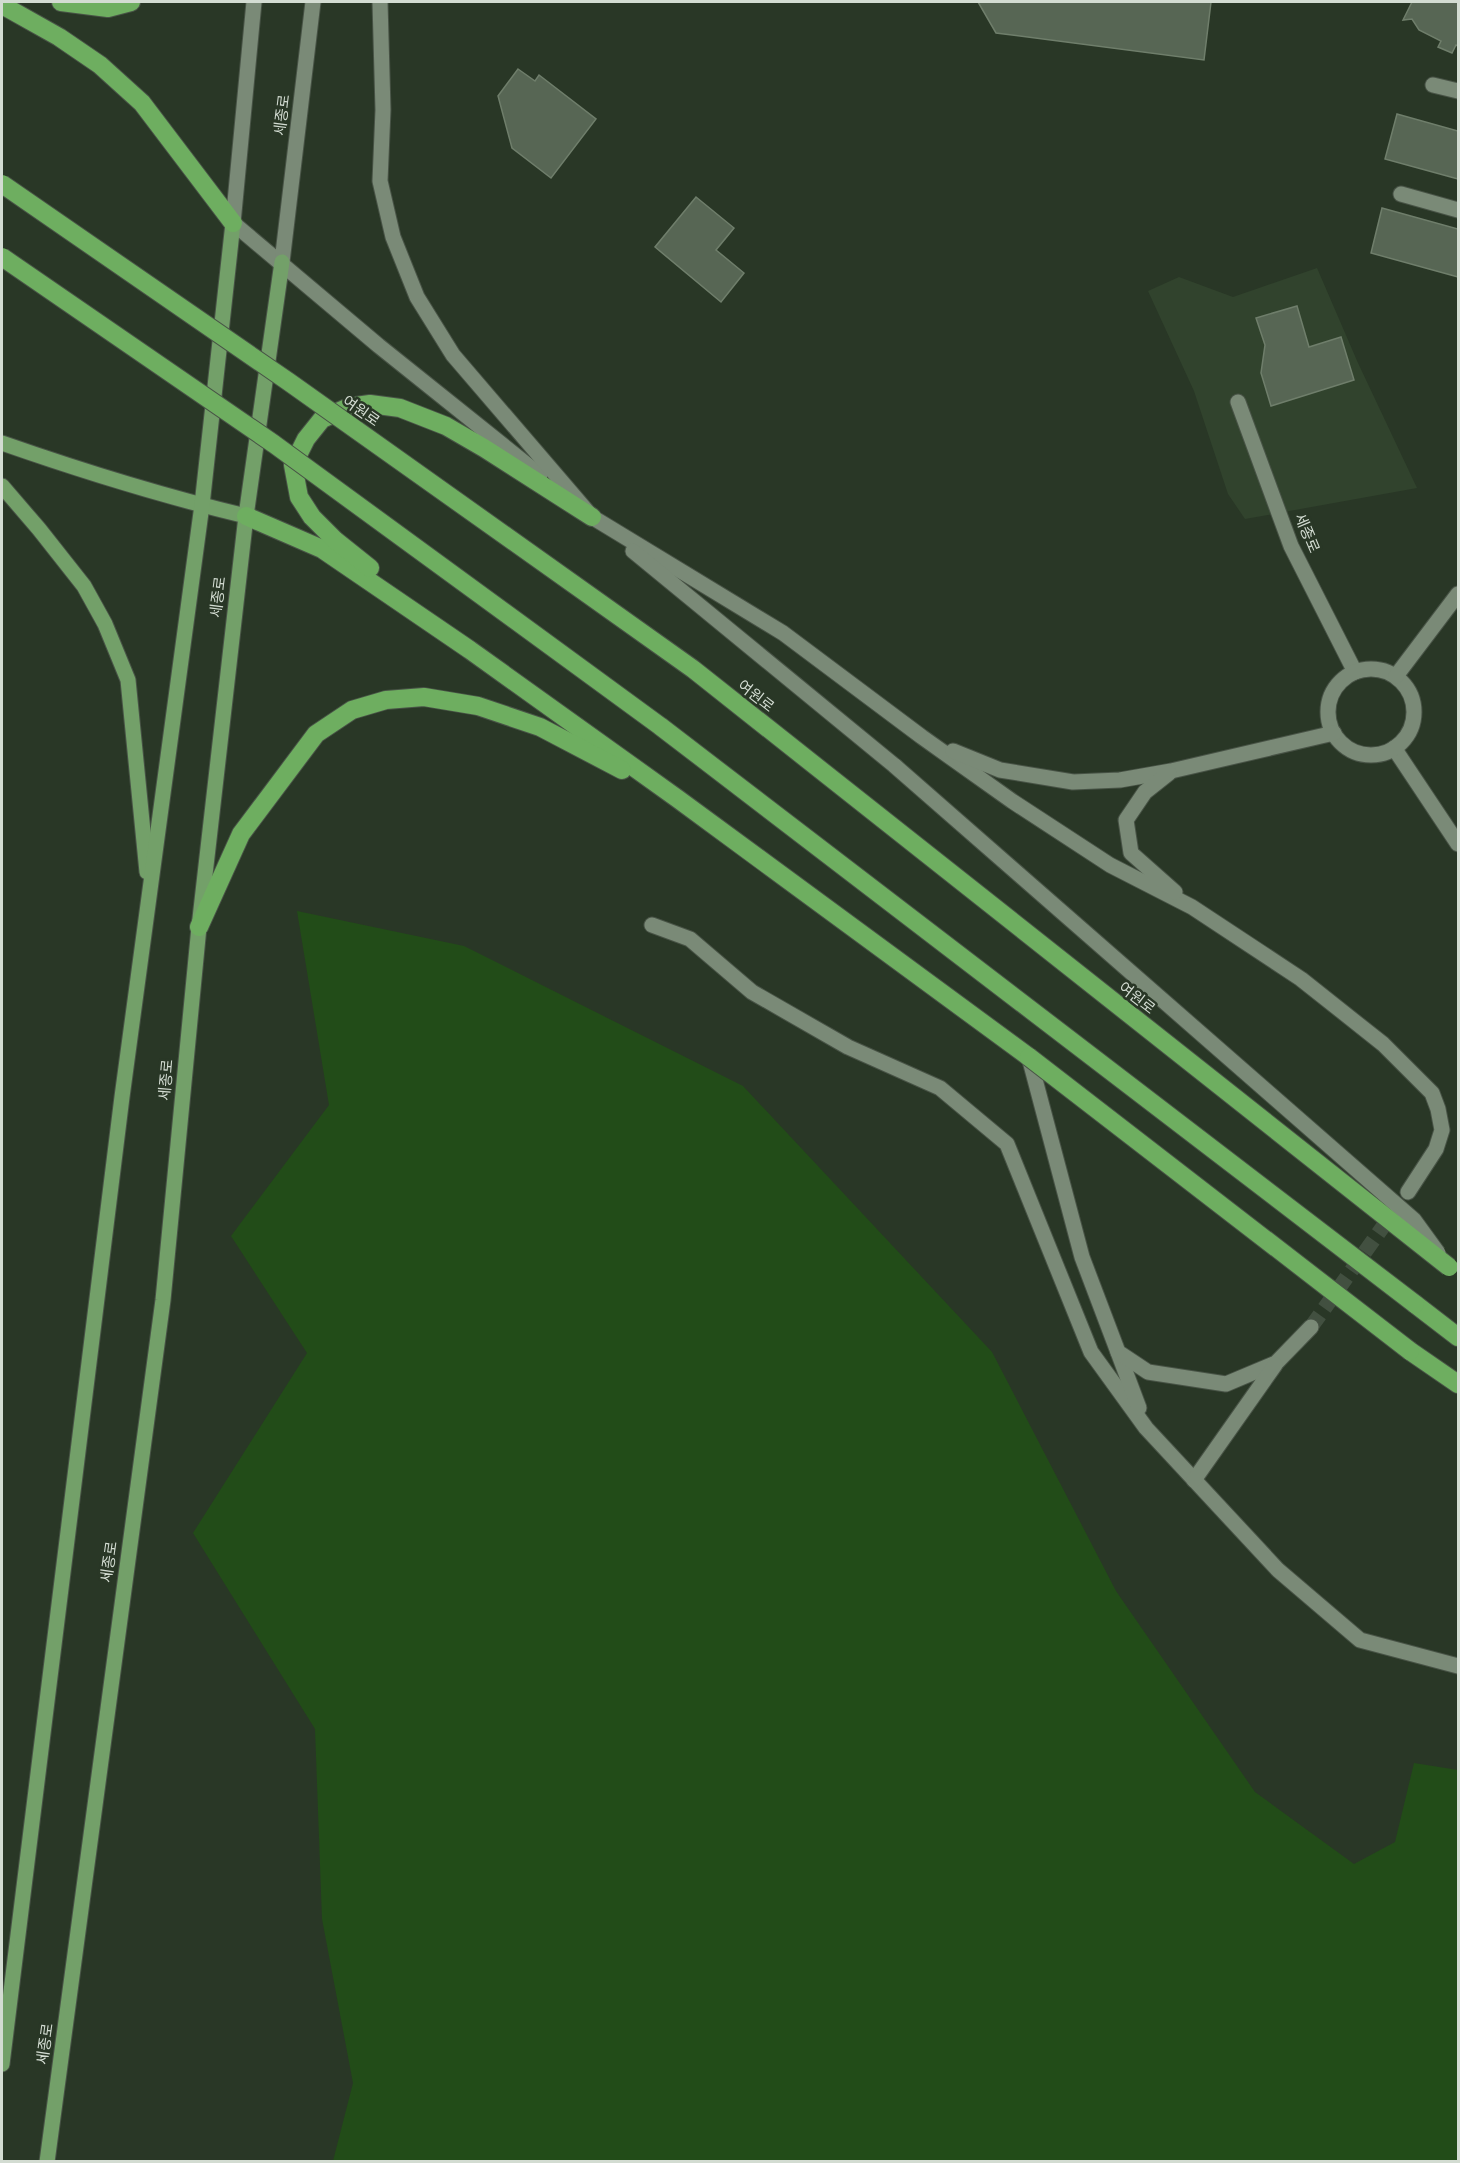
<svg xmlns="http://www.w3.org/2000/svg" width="1460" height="2163" viewBox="0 0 1460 2163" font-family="'Titillium Web','Noto Sans KR',sans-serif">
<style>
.built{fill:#31432d}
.green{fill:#224c18}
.building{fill:#576654;stroke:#6f7e6b;stroke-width:1.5}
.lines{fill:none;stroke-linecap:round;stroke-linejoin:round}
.secondary-tunnel{stroke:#425040;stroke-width:15;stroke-dasharray:15 8;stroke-linecap:butt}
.lane-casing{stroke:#485346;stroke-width:17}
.street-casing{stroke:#485346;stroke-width:17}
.secondary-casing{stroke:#485346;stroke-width:17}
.primary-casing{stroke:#485346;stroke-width:17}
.highway-casing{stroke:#485346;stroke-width:20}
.lane{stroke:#7a8a77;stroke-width:15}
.street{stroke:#7a8a77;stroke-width:15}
.secondary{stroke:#7a8a77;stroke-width:15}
.primary{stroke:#73a069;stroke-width:15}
.highway{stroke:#6eae60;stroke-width:18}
.secondary-bridge-casing{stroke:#485346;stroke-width:17;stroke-linecap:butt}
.highway-bridge-casing{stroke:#485346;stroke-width:20;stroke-linecap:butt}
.secondary-bridge{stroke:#7a8a77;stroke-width:15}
.highway-bridge{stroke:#6eae60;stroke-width:18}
.labels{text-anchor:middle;stroke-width:5;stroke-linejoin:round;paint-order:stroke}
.street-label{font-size:15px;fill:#d3dcd2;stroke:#293726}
</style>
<rect width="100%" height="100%" fill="#293726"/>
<path class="built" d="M1317 268 1358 363 1417 488 1245 519 1228 494 1194 391 1148 291 1179 277 1233 297Z"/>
<path class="green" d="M297 911 464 946 743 1086 992 1352 1116 1591 1255 1792 1354 1864 1395 1842 1414 1763 1458 1770V2161H333L353 2083 322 1919 315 1729 193 1533 307 1353 231 1236 329 1105Z"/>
<g class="building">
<path d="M978 2H1211L1204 60 996 33Z"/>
<path d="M1412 2H1458V46L1456 45 1452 53 1438 47 1441 41 1419 30 1412 19 1403 20Z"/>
<path d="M518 69 535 81 539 75 596 119 551 178 512 148 498 96Z"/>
<path d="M1397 114 1458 131V179L1385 159Z"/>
<path d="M696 197 734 228 716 250 744 273 721 302 655 247Z"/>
<path d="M1382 208 1458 229V277L1371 253Z"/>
<path d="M1297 306 1309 347 1341 337 1354 380 1271 406 1261 373 1265 345 1256 318Z"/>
</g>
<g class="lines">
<path class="secondary-tunnel" d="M1311 1327 1395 1210"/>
<defs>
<g id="lane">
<path d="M1433 85 1458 91"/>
<path d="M1401 194 1458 210"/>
<path d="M1238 402 1291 546 1355 672"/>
</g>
<g id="street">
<path d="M1394 748 1458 844"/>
<path d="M652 925 690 939 752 992 848 1047 940 1088 1007 1144 1091 1352 1146 1428 1278 1570 1360 1640 1458 1666"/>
<path d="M1118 1352 1139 1408"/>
</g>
<g id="secondary">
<path d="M254 2 233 223 379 346 540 475"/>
<path d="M380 2 383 110 380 181 393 237 417 297 453 355 592 517 783 633 922 737 1012 801 1110 865 1192 907 1301 979 1383 1044 1432 1093 1438 1109 1442 1130 1436 1149 1408 1192"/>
<path d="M282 262 313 2"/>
<path d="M633 551 895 766"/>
<circle cx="1371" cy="712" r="43"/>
<path d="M1396 676 1458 594"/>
<path d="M953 751 1000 770 1073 782 1120 780 1171 771 1334 733"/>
<path d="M1169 773 1145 792 1126 820 1131 853 1175 892"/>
<path d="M1029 1057 1082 1257 1118 1352 1148 1372 1226 1384 1276 1363 1311 1327"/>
<path d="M1194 1480 1275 1365"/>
</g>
<g id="primary">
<path d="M2 443C82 471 163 496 246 516"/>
<path d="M2 486 39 529 84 586 105 624 128 680 147 872"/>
<path d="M2 2064 122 1097 202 505 233 223"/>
<path d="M47 2162 163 1300 199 927 246 516 282 262"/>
</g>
<g id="highway">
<path d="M61 2 108 8 131 2"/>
<path d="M2 5 59 37 100 65 142 103 233 223"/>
<path d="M246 516 322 549 470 650 678 799 1029 1057"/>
<path d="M370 568 335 540 312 517 299 497 293 465 306 439 322 419 349 407 370 404 400 408 446 426 484 448 592 517"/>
<path d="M199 927 241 834 316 734 352 710 386 700 424 697 478 706 540 727 622 770"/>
<path d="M1415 1304 1458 1337"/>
<path d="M1410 1351 1458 1384"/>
</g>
</defs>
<use href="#lane" class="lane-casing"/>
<use href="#street" class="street-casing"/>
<use href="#secondary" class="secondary-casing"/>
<use href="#primary" class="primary-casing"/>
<use href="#highway" class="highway-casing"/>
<use href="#lane" class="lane"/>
<use href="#street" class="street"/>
<use href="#secondary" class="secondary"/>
<use href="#primary" class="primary"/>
<use href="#highway" class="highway"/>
<defs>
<path id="secondary-bridge" d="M895 766 1414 1220 1438 1253"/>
<g id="highway-bridge">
<path d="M2 184 289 382 693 669 1449 1267"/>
<path d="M2 257 274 444 660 726 1415 1304"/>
<path d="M1029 1057 1410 1351"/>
</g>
</defs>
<use href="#secondary-bridge" class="secondary-bridge-casing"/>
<use href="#highway-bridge" class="highway-bridge-casing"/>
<use href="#secondary-bridge" class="secondary-bridge"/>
<use href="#highway-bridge" class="highway-bridge"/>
</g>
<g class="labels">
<g class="street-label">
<text transform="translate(282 115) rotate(-83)" y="5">세종로</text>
<text transform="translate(361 411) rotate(35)" y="5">여원로</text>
<text transform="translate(1307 533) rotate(67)" y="5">세종로</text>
<text transform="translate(218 597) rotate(-83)" y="5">세종로</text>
<text transform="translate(756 696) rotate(38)" y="5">여원로</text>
<text transform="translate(1137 998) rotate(38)" y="5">여원로</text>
<text transform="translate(166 1080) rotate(-85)" y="5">세종로</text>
<text transform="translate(109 1562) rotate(-82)" y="5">세종로</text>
<text transform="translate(45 2044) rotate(-82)" y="5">세종로</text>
</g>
</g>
<rect width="1460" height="2163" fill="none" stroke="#d3dcd2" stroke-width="6"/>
</svg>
